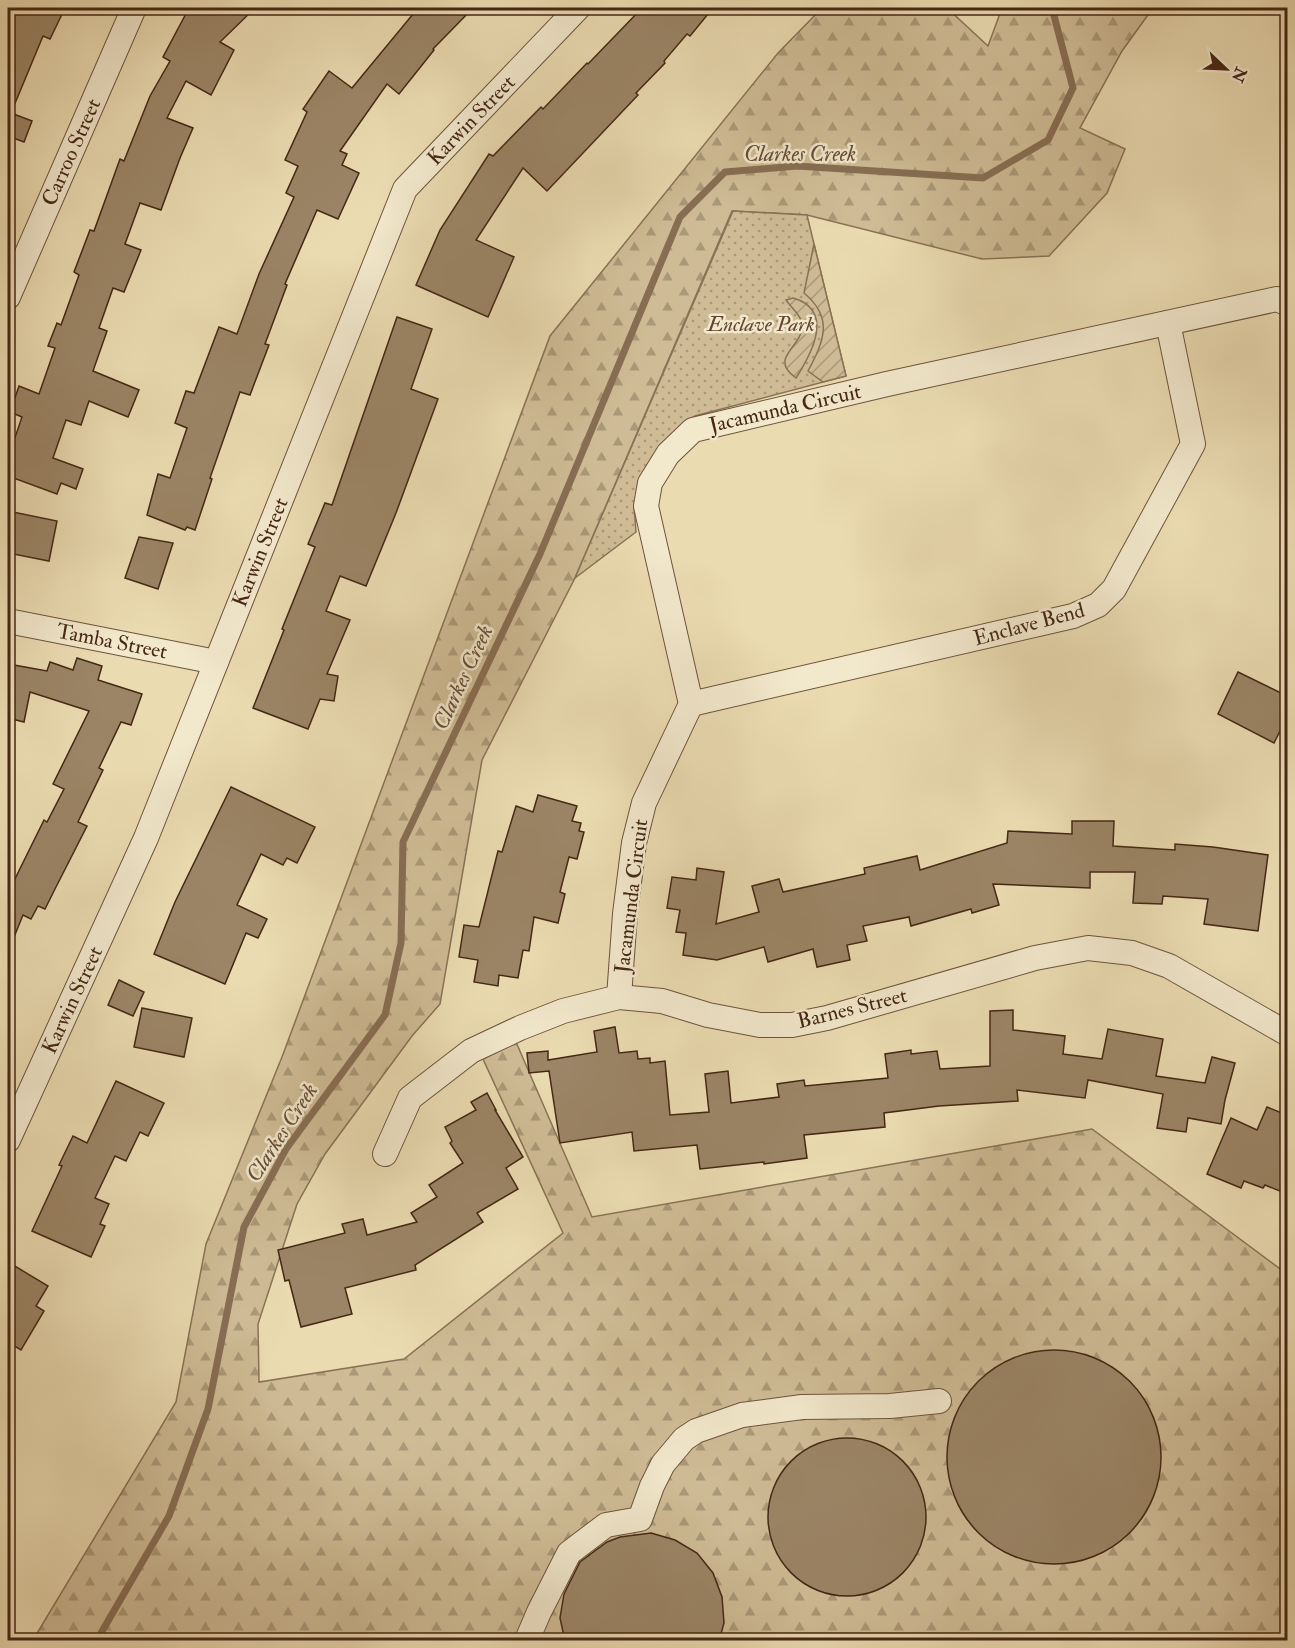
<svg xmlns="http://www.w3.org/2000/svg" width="1295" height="1648" viewBox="0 0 1295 1648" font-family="'IM FELL Double Pica',serif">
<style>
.forest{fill:url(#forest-firs);stroke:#8a7256;stroke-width:1.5}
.park{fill:url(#park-dots);stroke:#8a7256;stroke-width:1.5}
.garden{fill:url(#garden-furrows);stroke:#8a7256;stroke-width:1.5}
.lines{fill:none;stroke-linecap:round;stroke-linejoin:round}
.stream{stroke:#876e53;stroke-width:7}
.building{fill:#9b8566;stroke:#452715;stroke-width:1.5}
.street-casing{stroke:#6e543c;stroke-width:26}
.street{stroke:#f2e8cc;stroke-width:24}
.labels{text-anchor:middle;stroke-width:5;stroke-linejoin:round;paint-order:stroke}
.street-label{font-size:21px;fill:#452715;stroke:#f2e8cc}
.park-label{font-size:21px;font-style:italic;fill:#61452f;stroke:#f2e8cc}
.water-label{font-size:22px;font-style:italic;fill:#664b34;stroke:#f2e8cc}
</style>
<defs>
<pattern id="forest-firs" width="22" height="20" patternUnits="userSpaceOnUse" patternTransform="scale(1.5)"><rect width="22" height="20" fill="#cfbc96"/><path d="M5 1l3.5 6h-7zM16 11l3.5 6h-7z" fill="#aa9979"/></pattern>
<pattern id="park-dots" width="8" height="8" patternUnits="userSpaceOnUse" patternTransform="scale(1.5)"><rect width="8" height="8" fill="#cfbc96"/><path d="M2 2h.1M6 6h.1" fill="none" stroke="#aa9979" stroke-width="1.8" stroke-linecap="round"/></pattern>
<pattern id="garden-furrows" width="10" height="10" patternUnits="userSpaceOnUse" patternTransform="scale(1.5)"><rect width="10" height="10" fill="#cfbc96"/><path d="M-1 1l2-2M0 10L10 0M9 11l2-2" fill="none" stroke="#aa9979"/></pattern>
</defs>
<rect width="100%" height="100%" fill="#ebdbb1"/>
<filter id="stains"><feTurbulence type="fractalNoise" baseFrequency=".00333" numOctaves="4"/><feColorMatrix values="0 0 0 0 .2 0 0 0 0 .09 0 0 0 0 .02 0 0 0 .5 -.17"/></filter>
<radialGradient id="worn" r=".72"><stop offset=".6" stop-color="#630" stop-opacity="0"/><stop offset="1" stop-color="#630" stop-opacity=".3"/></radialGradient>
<path class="forest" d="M822 8H947L988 46 1002 8H1153L1122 51 1080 128 1125 149 1107 193 1049 256 982 259 807 215 732 211 575 578 482 760 440 1004 412 1036 325 1154 297 1204 258 1324 259 1382 404 1359 563 1233 483 1059 516 1042 592 1217 1092 1129 1287 1274V1640H33L176 1402 206 1244 282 1057 550 336 778 53Z"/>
<path class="park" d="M733 211 807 215 846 376 695 416 665 441 643 475 634 506 636 532 575 578Z"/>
<g class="garden">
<path d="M814 244 846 376 823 382 808 371C824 341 834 318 804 293Z"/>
<path d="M793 298C835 310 812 353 796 378 765 356 809 346 801 320 798 313 790 306 786 300Z"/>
</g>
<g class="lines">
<path class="stream" d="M97 1640 169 1516 208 1409 244 1227 286 1149 385 1015 401 943 403 842 540 554 680 217 725 172 797 166 983 178 1048 140 1073 88 1052 8"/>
</g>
<g class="building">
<path d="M8 8H65L50 39 43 36 11 113 32 121 24 142 8 136Z"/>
<path d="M189 8H255L220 42 234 50 211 95 186 81 167 118 193 128 180 158 161 210 140 203 125 244 141 250 124 292 113 288 99 328 107 331 93 371 139 390 128 417 89 401 81 425 66 420 53 458 83 469 76 489 61 483 57 494 8 476V458L22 417 10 412 19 386 39 394 55 348 48 346 57 323 61 325 79 275 74 272 90 230 94 231 120 159 124 161 150 96 170 61 163 57Z"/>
<path d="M418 8H473L433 49 434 50 399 94 387 84 340 151 347 154 342 165 359 173 338 219 317 210 285 284 287 285 265 344 269 345 250 395 240 392 210 478 212 479 195 530 187 527 185 530 147 515 158 474 170 478 187 428 175 423 186 391 194 393 219 327 237 334 259 274 294 197 286 193 298 166 285 160 307 112 303 109 329 71 352 88Z"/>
<path d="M642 8H713L690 36 687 34 664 61 665 63 636 93 638 95 547 191 523 168 476 240 514 257 488 317 416 285 440 230 489 154 493 156 541 107 543 109 587 63 588 64Z"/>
<path d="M397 317 432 329 411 389 438 399 396 513 366 586 340 576 326 611 350 620 327 674 338 676 334 701 320 699 308 729 253 708 284 630 282 629 315 547 308 544 325 503 332 505Z"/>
<path d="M8 511 57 521 49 561 8 553Z"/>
<path d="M139 537 173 543 158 589 125 578Z"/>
<path d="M77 658 102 666 98 680 142 694 131 725 121 722 99 768 103 770 78 822 87 826 55 889 45 909 38 906 31 919 23 915 8 952V893L44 820 47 822 64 789 53 784 89 711 30 692 24 722 8 718V664L47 671 50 662 73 670Z"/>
<path d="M1238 672 1287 696V717L1274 743 1218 714Z"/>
<path d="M231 787 315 827 297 863 287 858 283 865 261 854 237 905 267 919 258 938 246 933 225 984 154 954 175 902Z"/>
<path d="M538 795 577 806 572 821 581 823 579 831 584 832 577 859 569 857 560 892 565 894 558 923 534 917 529 951 523 950 518 978 499 975 498 986 474 982 478 960 459 957 464 925 479 927 498 851 502 852 516 806 533 812Z"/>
<path d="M1072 821H1114L1113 846 1175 850V844L1213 847 1268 855 1258 931 1204 924 1208 899 1163 896 1162 904 1133 903 1135 872H1090V888L993 884 999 905 972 913 971 909 911 926 909 917 863 926 867 941 847 945 850 960 817 967 813 949 768 962 764 947 717 960 683 955 686 933 676 932 680 910 667 908 672 877 696 880 697 868 724 872 716 924 759 912 752 886 779 879 783 892 865 874 864 868 917 856 920 870 1007 843 1008 831 1072 834Z"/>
<path d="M119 980 144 992 133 1016 108 1005Z"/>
<path d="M142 1008 192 1018 184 1057 134 1047Z"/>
<path d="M1013 1010V1030L1065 1036 1063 1054 1102 1059 1108 1029 1163 1039 1156 1076 1205 1083 1212 1057 1235 1063 1225 1100 1221 1124 1188 1118 1186 1132 1157 1128 1163 1094 1088 1080 1085 1098 1017 1090 1018 1101 939 1106 884 1113 885 1127 804 1135 807 1158 764 1164V1162L700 1169 697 1145 634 1151 632 1132 560 1143 549 1071 529 1073 527 1053 548 1051V1060L597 1052 594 1031 615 1027 619 1053 637 1051 638 1059 650 1058V1063L665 1061 670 1115 709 1112 705 1074 728 1071 731 1103 779 1097 777 1084 804 1080 805 1086 888 1078 885 1054 911 1050V1054L937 1051 940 1069 990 1066V1011Z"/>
<path d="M116 1081 164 1103 148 1136 140 1132 126 1161 115 1156 95 1198 109 1204 100 1224 105 1226 91 1257 32 1231 62 1166 59 1165 73 1136 87 1143Z"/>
<path d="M487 1093 496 1110H495L523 1157 506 1168 518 1189 477 1213 483 1222 415 1265 416 1270 345 1288 352 1314 301 1327 289 1280 285 1281 278 1250 345 1233 342 1224 363 1219 367 1235 417 1222 411 1213 437 1197 429 1185 463 1163 450 1143 452 1141 445 1127 476 1110 471 1102Z"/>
<path d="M1267 1107 1287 1115V1194L1265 1185 1263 1188 1244 1181 1241 1188 1207 1174 1231 1118 1257 1130Z"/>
<path d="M8 1262 48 1286 36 1306 44 1311 21 1350 8 1342Z"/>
<circle cx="1054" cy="1457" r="107"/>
<circle cx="847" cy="1517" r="79"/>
<path d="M651 1533 675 1540 697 1553 713 1573 722 1597 724 1623 719 1641H565L560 1618 564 1594 580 1562 607 1542 620 1537Z"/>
</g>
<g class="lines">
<defs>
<g id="street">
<path d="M8 297 134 8"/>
<path d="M8 621 216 662"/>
<path d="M691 704 1073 616 1098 605 1114 589 1193 444 1168 323"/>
<path d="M619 997 625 914 634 843 644 803 691 704 646 506 650 483 668 454 693 430 887 384 1277 299 1288 304"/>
<path d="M8 1140 146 838 405 189 578 8"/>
<path d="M385 1154 410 1098 471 1051 520 1028 563 1011 619 997 662 1001 708 1015 760 1025H792L827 1018 1035 958 1088 948 1132 953 1169 966 1288 1034"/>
<path d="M527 1640 539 1612 569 1553 606 1525 640 1519 652 1486 663 1464 684 1439 696 1431 742 1415 802 1407 890 1406 939 1401"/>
</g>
</defs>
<use href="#street" class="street-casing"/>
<use href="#street" class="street"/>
</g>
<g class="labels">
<g class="street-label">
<text transform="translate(471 120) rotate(-46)" y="7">Karwin Street</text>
<text transform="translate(71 152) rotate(-66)" y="7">Carroo Street</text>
<text transform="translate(785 408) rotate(-13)" y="7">Jacamunda Circuit</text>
<text transform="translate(260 552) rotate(-68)" y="7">Karwin Street</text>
<text transform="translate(1029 624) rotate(-15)" y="7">Enclave Bend</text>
<text transform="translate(112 641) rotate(11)" y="7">Tamba Street</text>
<text transform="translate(631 896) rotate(-83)" y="7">Jacamunda Circuit</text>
<text transform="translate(72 1000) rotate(-65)" y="7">Karwin Street</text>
<text transform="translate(852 1008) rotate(-14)" y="7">Barnes Street</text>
</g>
<g class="park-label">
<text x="761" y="331">Enclave Park</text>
</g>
<g class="water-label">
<text x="800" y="161">Clarkes Creek</text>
<text transform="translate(462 677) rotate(-65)" y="8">Clarkes Creek</text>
<text transform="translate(281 1132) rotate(-57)" y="8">Clarkes Creek</text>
</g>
</g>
<rect width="1295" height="1648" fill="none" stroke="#ebdbb1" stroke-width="30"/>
<rect x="9" y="9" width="1277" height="1630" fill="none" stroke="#452715" stroke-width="3"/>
<rect x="15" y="15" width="1265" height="1618" fill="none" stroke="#452715" stroke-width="1.5"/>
<g transform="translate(1226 69) rotate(113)" stroke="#f2e8cc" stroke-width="4.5" paint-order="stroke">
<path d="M0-4.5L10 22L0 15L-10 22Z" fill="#452715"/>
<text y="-9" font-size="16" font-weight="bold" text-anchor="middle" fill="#452715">N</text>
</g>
<rect width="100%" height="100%" filter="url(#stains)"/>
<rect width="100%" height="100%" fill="url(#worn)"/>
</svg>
